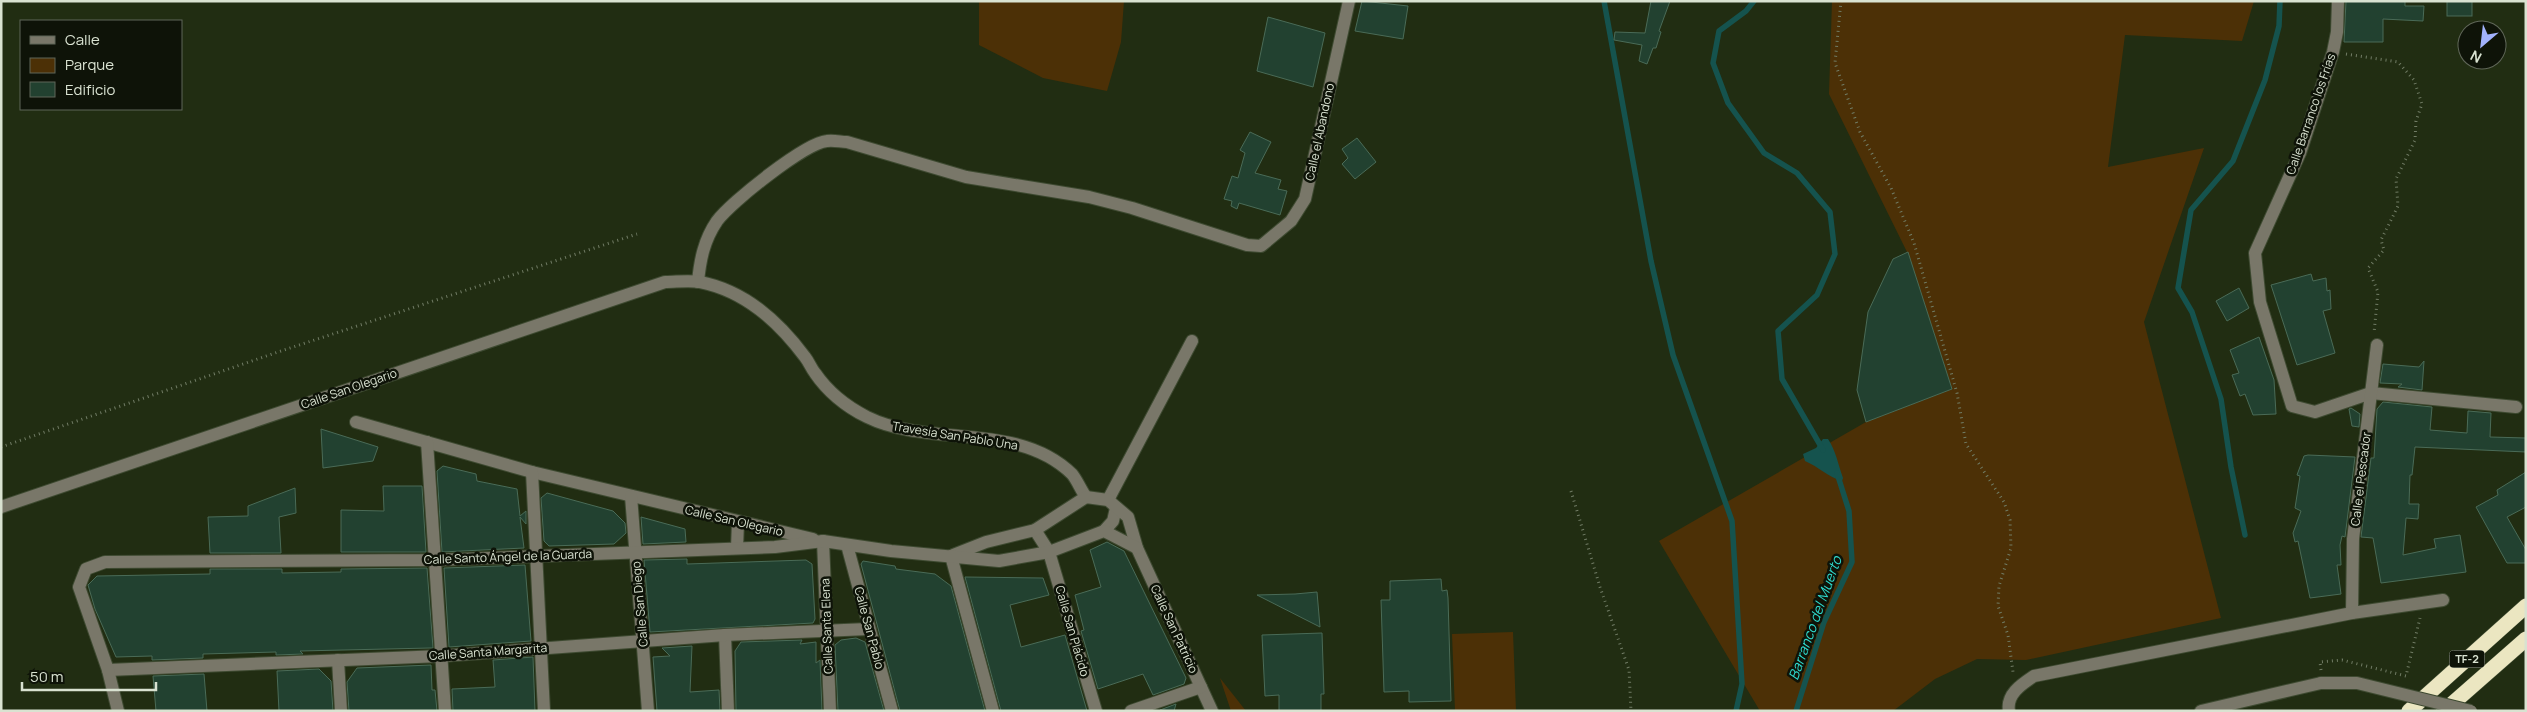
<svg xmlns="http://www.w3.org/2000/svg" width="2527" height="712" viewBox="0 0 2527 712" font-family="Manrope,sans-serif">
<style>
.green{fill:#4c3006}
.water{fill:#15534e}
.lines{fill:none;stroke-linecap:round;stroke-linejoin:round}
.stream{stroke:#15534e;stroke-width:5.5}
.building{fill:#224130;stroke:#4a6b57}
.minor-casing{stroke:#3e4a31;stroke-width:14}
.highway-casing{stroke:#3e4a31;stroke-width:16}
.path{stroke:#717c65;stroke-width:3;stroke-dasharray:1 4;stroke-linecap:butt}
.minor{stroke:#797769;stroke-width:12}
.highway{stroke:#ebe6c1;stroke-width:15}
.minor-bridge-casing{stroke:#3e4a31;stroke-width:14;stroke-linecap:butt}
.minor-bridge{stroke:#797769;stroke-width:12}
.labels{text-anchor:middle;stroke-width:5;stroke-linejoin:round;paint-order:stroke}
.shield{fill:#0e1308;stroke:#9ca495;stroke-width:1}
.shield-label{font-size:11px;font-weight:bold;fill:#d9e2d1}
.street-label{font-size:12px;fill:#d9e2d1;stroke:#0e1308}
.water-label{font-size:14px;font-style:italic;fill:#2fdbcf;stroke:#0e1308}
</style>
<rect width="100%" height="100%" fill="#212d12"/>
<g class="green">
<path d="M979 1H1124L1121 42 1107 91 1043 78 979 45Z"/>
<path d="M1832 1H2254L2242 41 2125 35 2108 167 2204 148 2144 322 2221 618 2026 660 1977 659 1935 679 1893 711H1760L1659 541 1866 422 1952 389 1907 252 1829 94Z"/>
<path d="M1513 632 1516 711H1455L1452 634Z"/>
<path d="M1220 678 1246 711H1231Z"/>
</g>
<path class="water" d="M1823 439H1828C1836 451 1838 464 1843 478L1842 481C1828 477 1819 467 1805 461L1803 454 1816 448Z"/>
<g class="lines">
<g class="stream">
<path d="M1604 1 1651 261 1673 355 1732 521 1742 684 1736 711"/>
<path d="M1754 1 1746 11 1719 31 1713 63 1728 103 1764 153 1797 173 1830 212 1835 254 1817 295 1778 331 1782 379 1823 450"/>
<path d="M2245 535 2231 467 2221 399 2192 312 2178 288 2191 210 2233 161 2265 80 2279 26 2280 1"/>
<path d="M1796 711 1824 622 1852 562 1849 511 1837 473"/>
</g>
</g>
<g class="building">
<path d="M1362 1 1408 6 1403 39 1355 31Z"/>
<path d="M1651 1H1670L1659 31 1661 32 1656 48H1653L1647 64 1639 61 1642 45 1614 40 1615 32 1645 33Z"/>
<path d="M2346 1H2405V6H2424L2423 21 2383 19V42H2344Z"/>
<rect x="2447" y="1" width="25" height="15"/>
<path d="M1268 17 1325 33 1313 87 1257 71Z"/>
<path d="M1250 132 1271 142 1255 173 1281 180 1278 189 1287 191 1280 215 1239 203 1237 209 1231 206 1232 201 1224 199 1232 176 1238 178 1245 153 1240 150Z"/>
<path d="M1357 138 1376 162 1355 179 1342 164 1348 158 1342 149Z"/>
<path d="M1908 252 1952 389 1866 422 1857 390 1868 312 1893 259Z"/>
<path d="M2311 274 2313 281 2326 278 2327 291 2330 290 2331 309 2323 311 2335 353 2297 365 2271 285Z"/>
<path d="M2239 288 2249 308 2227 321 2216 301Z"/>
<path d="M2259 337 2274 380 2276 414 2253 415 2245 394 2240 396 2232 375 2239 373 2230 350Z"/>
<path d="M2424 361 2422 390 2398 387 2402 384 2380 383 2383 364 2419 367Z"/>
<path d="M2383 402 2432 407 2430 430 2467 433 2468 411 2491 413 2490 437 2526 438V452L2415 447 2412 475H2410L2409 504H2419L2418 519 2406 518 2403 555 2436 548 2434 539 2460 535 2466 572 2381 583 2373 538 2361 537 2371 458H2374L2377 409Z"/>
<path d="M2351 408 2360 414 2359 427 2352 426 2349 409Z"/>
<path d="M321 429 378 447 373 461 323 468Z"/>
<path d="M2308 455 2355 457 2345 537 2342 536 2340 545 2341 565H2337L2341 594 2310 598 2298 541 2295 542 2293 533 2301 511 2295 508 2300 476 2297 475 2304 456Z"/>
<path d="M443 466 476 474 477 481 517 489 520 516 526 511V524L520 517 524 548 442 552 437 471Z"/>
<path d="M2526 472V507L2507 517 2526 550V563H2507L2476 507 2498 495 2497 490Z"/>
<path d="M383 486H422L426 552H341V510L384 511Z"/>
<path d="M295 488 296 513 279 517 281 553H210L208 517 248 516V506Z"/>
<path d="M547 493 613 511 625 523 626 533 614 544 549 546 544 541 541 498Z"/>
<path d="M641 517 685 529 686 542 643 544Z"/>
<path d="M1107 542 1124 551 1186 678 1184 684 1153 695 1143 674 1098 689 1081 631 1084 630 1075 595 1101 587 1090 550Z"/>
<path d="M687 559V564L806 560 812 564 815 619 813 623 650 632 644 560Z"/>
<path d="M863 561 895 566 896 569 935 574 951 586 985 711H900L861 564Z"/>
<path d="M525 565 531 641 449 647 444 568Z"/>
<path d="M427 568 433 648H430L300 651 303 654 276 655V652L203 654V658L152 660V656L116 657 95 609 88 585 97 576 210 574V569H282V573L341 572V569Z"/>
<path d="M965 577 1043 578 1049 595 1010 605 1021 647 1065 635 1087 711H1001Z"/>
<path d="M1441 579 1442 591 1447 590 1448 598 1451 701 1409 702V691L1384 692 1381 600H1390V581Z"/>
<path d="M1317 592 1320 627 1257 595 1295 594Z"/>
<path d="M1322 633 1324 694H1321V711H1279V695L1265 696 1262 635Z"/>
<path d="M856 638 865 642 884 711H838L835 645 841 640Z"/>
<path d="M802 640 800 644 816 642V663L820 660 822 711H736L735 651 741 642Z"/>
<path d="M692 646 690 692 719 690 720 711H657L653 657 670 656 662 648Z"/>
<path d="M533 657 535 711H453L452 689 495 687 493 660Z"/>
<path d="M431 665 432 690H435L437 711H349L347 682 357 668Z"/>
<path d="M319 669 331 681 333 711H279L277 671Z"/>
<path d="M204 674 207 711H156L153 676Z"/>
<path d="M1176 704 1174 711 1160 710Z"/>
</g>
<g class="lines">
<defs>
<g id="minor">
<path d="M2338 1 2337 32 2333 52 2300 153 2255 253 2260 302 2292 406 2315 412 2371 393 2516 407"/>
<path d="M698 282C700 260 704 240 717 221 731 202 805 143 827 141 834 140 841 142 847 142L966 177 1089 197 1132 208 1247 245 1261 246 1291 221 1305 199 1349 1"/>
<path d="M356 422 532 472 813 539"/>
<path d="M427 442 445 711"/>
<path d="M532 472 544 711"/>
<path d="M631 496 648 711"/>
<path d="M1108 500 1192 341"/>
<path d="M1 507 665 282C676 282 689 280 700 282 745 291 778 321 805 357 809 362 811 368 815 373 828 392 847 407 867 417 930 448 1018 421 1072 474 1077 480 1081 490 1086 497"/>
<path d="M1035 530 1049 552 1096 711"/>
<path d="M1104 531 1113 521 1116 508"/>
<path d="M823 541 830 711"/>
<path d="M847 545 892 711"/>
<path d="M737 548 738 522"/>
<path d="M953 555 986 542 1035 530 1086 497 1108 500 1128 517 1137 548 1212 711"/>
<path d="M951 556 993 711"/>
<path d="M2352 613 2353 539 2377 345"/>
<path d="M725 635 728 711"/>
<path d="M338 660 341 711"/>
<path d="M108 670 441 656 725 635 868 629"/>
<path d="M118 711 108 670 79 587 86 569 105 562 435 560 775 547 823 541 891 551 999 561 1049 552 1104 531 1137 548"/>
<path d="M1131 711 1201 687"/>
<path d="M2009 711C2006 694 2022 684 2034 676L2352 613 2443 600"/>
<path d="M2201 711 2321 683"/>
</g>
<g id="highway">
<path d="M2409 711 2526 606"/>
<path d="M2444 711 2526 639"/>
</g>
</defs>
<use href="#minor" class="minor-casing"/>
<use href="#highway" class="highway-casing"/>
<g class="path">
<path d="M1841 1 1835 63 1860 132 1891 188 1914 243 1957 393 1966 444 2004 502 2010 520 2011 548 1999 586 1998 606 2008 635 2013 672"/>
<path d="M2346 54 2398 62 2414 80 2422 104 2416 121 2415 140 2396 179 2398 206 2381 240 2384 250 2368 268 2378 292 2374 333"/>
<path d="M1 447 281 351 637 234"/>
<path d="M1571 491 1600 587 1629 670 1631 711"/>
<path d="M2321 670 2320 662 2342 660 2406 676 2420 618"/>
</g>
<use href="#minor" class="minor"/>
<use href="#highway" class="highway"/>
<defs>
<path id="minor-bridge" d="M2321 683H2357L2471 711"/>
</defs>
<use href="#minor-bridge" class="minor-bridge-casing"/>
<use href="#minor-bridge" class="minor-bridge"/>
</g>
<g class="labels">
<rect class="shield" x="2449.5" y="650.5" width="35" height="17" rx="4"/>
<g class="shield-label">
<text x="2467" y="663">TF-2</text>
</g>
<g class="street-label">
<text transform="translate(2311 114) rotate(-71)" y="4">Calle Barranco los Frías</text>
<text transform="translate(1320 132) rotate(-78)" y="4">Calle el Abandono</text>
<text transform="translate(349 389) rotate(-19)" y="4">Calle San Olegario</text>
<text transform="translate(955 436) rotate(9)" y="4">Travesía San Pablo Una</text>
<text transform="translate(2361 479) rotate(-83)" y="4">Calle el Pescador</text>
<text transform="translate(734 521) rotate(13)" y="4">Calle San Olegario</text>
<text transform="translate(508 557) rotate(-2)" y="4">Calle Santo Ángel de la Guarda</text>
<text transform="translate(640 604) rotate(-95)" y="4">Calle San Diego</text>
<text transform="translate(827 626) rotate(-92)" y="4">Calle Santa Elena</text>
<text transform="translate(869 628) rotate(75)" y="4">Calle San Pablo</text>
<text transform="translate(1174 629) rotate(65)" y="4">Calle San Patricio</text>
<text transform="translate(1072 631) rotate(74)" y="4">Calle San Plácido</text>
<text transform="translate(488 652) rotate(-4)" y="4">Calle Santa Margarita</text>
</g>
<g class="water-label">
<text transform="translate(1815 618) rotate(-70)" y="5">Barranco del Muerto</text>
</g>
</g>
<rect width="2527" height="712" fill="none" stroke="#d9e2d1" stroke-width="5"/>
<rect x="20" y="20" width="162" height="90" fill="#0e1308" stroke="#5f6658"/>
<rect x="30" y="36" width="25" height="8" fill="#797769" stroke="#5f6658"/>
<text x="65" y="45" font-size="15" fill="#d9e2d1">Calle</text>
<rect x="30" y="58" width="25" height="15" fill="#4c3006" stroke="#5f6658"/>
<text x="65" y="70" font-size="15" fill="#d9e2d1">Parque</text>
<rect x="30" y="82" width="25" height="15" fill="#224130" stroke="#5f6658"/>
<text x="65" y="95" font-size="15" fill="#d9e2d1">Edificio</text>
<g transform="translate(2482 45) rotate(208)"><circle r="24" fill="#0e1308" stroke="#5f6658"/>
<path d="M0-4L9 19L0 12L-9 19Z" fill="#a2b2fd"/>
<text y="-8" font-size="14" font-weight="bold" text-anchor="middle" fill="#d9e2d1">N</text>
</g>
<path d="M22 682v8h134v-8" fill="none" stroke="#d9e2d1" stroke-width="2.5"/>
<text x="30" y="682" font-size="15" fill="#d9e2d1" stroke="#0e1308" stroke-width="4" paint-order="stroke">50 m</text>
</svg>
